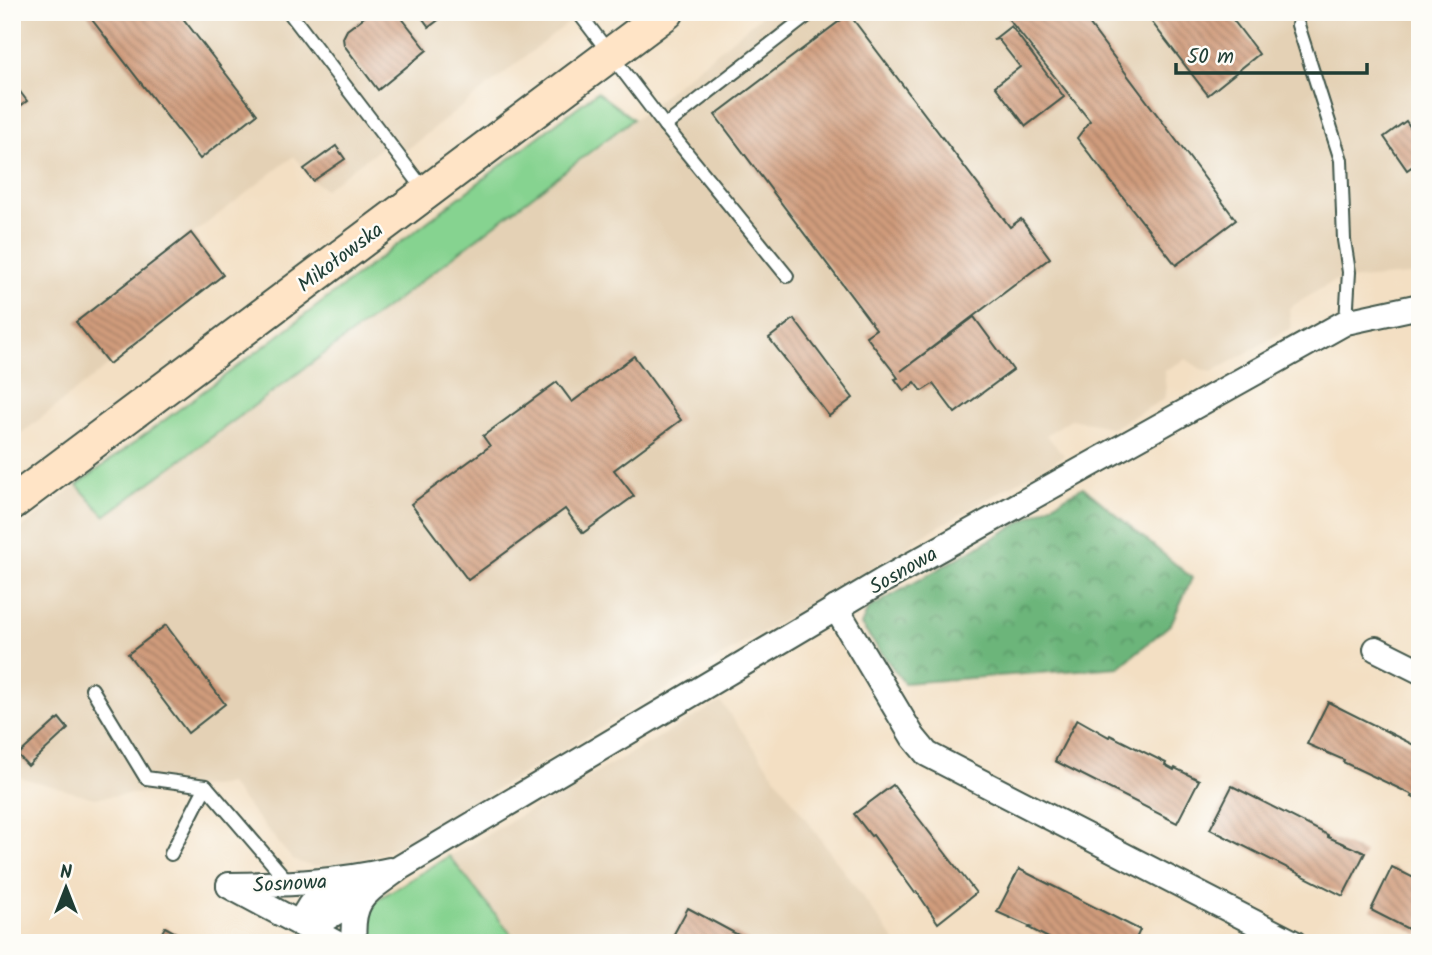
<svg xmlns="http://www.w3.org/2000/svg" width="1432" height="955" viewBox="0 0 1432 955" font-family="Kalam,sans-serif">
<style>
.built{fill:#e4d1b5}
.grass{fill:#86d390;stroke:#528862;stroke-width:2}
.forest{fill:url(#forest-crowns);stroke:#467957;stroke-width:2}
.building{fill:url(#building-back-hatch)}
.lines{fill:none;stroke-linecap:round;stroke-linejoin:round}
.service-casing{stroke:#3f5549;stroke-width:16}
.minor-casing{stroke:#3f5549;stroke-width:28}
.secondary-casing{stroke:#3f5549;stroke-width:37}
.service{stroke:#fff;stroke-width:12}
.minor{stroke:#fff;stroke-width:24}
.secondary{stroke:#ffe4c6;stroke-width:33}
.labels{text-anchor:middle;stroke-width:5;stroke-linejoin:round;paint-order:stroke}
.street-label{font-size:21px;fill:#1f3d34;stroke:#fdfcf7}
</style>
<defs>
<pattern id="forest-crowns" width="20" height="18" patternUnits="userSpaceOnUse" patternTransform="scale(1.75)"><rect width="20" height="18" fill="#6cb57a"/><path d="M2 6a3 3 0 1 1 6 0M12 15a3 3 0 1 1 6 0" fill="none" stroke="#589465"/></pattern>
<pattern id="building-back-hatch" width="6" height="6" patternUnits="userSpaceOnUse" patternTransform="scale(1.75)"><rect width="6" height="6" fill="#d09b7b"/><path d="M-1 5l2 2M0 0l6 6M5-1l2 2" fill="none" stroke="#a88066"/></pattern>
</defs>
<rect width="100%" height="100%" fill="#fdfcf7"/>
<filter id="ink" filterUnits="userSpaceOnUse"><feTurbulence type="fractalNoise" baseFrequency=".0143" numOctaves="2"/><feDisplacementMap in="SourceGraphic" scale="14" xChannelSelector="R" yChannelSelector="G"/><feConvolveMatrix kernelMatrix="1 2 1 2 8 2 1 2 1" color-interpolation-filters="sRGB"/></filter>
<filter id="wash" filterUnits="userSpaceOnUse"><feTurbulence type="fractalNoise" baseFrequency=".00686" numOctaves="4" result="noise"/><feDisplacementMap in="SourceGraphic" scale="28" xChannelSelector="R" yChannelSelector="G"/><feGaussianBlur stdDeviation="1.57" result="paint"/><feColorMatrix in="noise" values="0 0 0 0 0 0 0 0 0 0 0 0 0 0 0 0 0 1.4 0 .05"/><feComposite in="paint" operator="in"/></filter>
<g filter="url(#wash)">
<rect width="100%" height="100%" fill="#f3dfc3"/>
<g class="built">
<path d="M12 12H582L409 148 399 153 383 146 325 189 313 181 294 156 193 234 223 275 12 441Z"/>
<path d="M766 12H1420V274L1334 281 1289 308 1291 328 1212 372 1201 369 1186 359 1164 371 1166 390 1164 399 1113 428 1071 419 1046 435 1064 455 1062 457 915 540 909 546 444 820 398 846 373 856 338 864 311 866 293 860 229 784 94 798 12 775V536L77 485 105 516 604 144Z"/>
<path d="M721 702 896 943H518L449 856Z"/>
</g>
<g class="grass">
<path d="M597 92 633 119 386 308 105 516 77 485 266 345Z"/>
<path d="M449 856 518 943H371C363 929 365 917 372 903Z"/>
</g>
<path class="forest" d="M1083 487 1192 578 1171 624 1119 667 904 683 861 625 868 609Z"/>
<g id="blocks">
<g class="building">
<path d="M86 12H178L257 114 200 159Z"/>
<path d="M371 12H397L427 50 378 90 344 45 343 38 347 30Z"/>
<path d="M418 12H449L429 27Z"/>
<path d="M1003 12H1080L1236 220 1176 265 1077 138 1090 121Z"/>
<path d="M1144 12H1227L1259 54 1208 95Z"/>
<path d="M849 14 1010 227 1021 219 1050 258 901 371 974 317 1013 370 955 413 933 384 922 391 915 382 904 391 895 379 898 378 896 375 866 336 876 329 715 115Z"/>
<path d="M1011 26 1064 97 1026 126 995 86 1020 67 998 39 993 40Z"/>
<path d="M12 81 27 101 12 112Z"/>
<path d="M1406 121 1420 141V161L1407 170 1384 137Z"/>
<path d="M336 146 345 159 313 181 304 169Z"/>
<path d="M191 233 223 275 109 364 76 322Z"/>
<path d="M794 319 853 398 829 416 769 338Z"/>
<path d="M634 356 681 420 614 470 634 496 583 533 565 509 468 580 411 504 490 446 483 436 557 382 572 402Z"/>
<path d="M166 625 225 704 188 733 128 654Z"/>
<path d="M1328 702 1420 748V801L1412 797 1413 795 1343 762 1344 760 1307 744Z"/>
<path d="M59 718 68 729 28 766 18 755Z"/>
<path d="M1077 719 1109 737 1110 735 1166 763 1165 765 1174 770 1175 768 1199 780 1177 823 1055 761Z"/>
<path d="M893 785 976 893 938 923 917 892 915 893 873 835 871 836 854 814Z"/>
<path d="M1232 786 1328 835V837L1365 853 1343 896 1210 829Z"/>
<path d="M1392 867 1420 881V935L1371 910Z"/>
<path d="M1019 869 1140 930 1134 943H1058L1029 928 1031 927 997 912Z"/>
<path d="M688 908 753 943H669Z"/>
<path d="M165 927 194 943H156Z"/>
</g>
</g>
</g>
<g filter="url(#ink)">
<use href="#blocks" fill-opacity="0" stroke="#3f5549" stroke-width="2"/>
<g class="lines">
<defs>
<g id="service">
<path d="M289 12 426 192"/>
<path d="M578 12 665 126 787 276"/>
<path d="M1298 25 1341 160 1344 240 1349 272 1346 322"/>
<path d="M665 126 812 12"/>
<path d="M92 689 146 778 206 786 171 854"/>
<path d="M206 786 290 884"/>
</g>
<g id="minor">
<path d="M836 608 913 737 927 754 1294 943"/>
<path d="M1376 649 1420 671"/>
<path d="M229 885C286 884 334 883 390 870"/>
<path d="M229 886 336 943"/>
<path d="M299 923 310 905 345 883"/>
<path d="M310 928 363 896"/>
<path d="M354 943C350 896 367 893 401 867L882 581 1346 322 1420 306"/>
</g>
<path id="secondary" d="M12 503 667 12"/>
</defs>
<use href="#service" class="service-casing"/>
<use href="#minor" class="minor-casing"/>
<use href="#secondary" class="secondary-casing"/>
<use href="#service" class="service"/>
<use href="#minor" class="minor"/>
<use href="#secondary" class="secondary"/>
</g>
</g>
<g class="labels">
<g class="street-label">
<text transform="translate(340 257) rotate(-37)" y="7">Mikołowska</text>
<text transform="translate(903 570) rotate(-30)" y="7">Sosnowa</text>
<text transform="translate(290 883) rotate(-3)" y="7">Sosnowa</text>
</g>
</g>
<rect width="1432" height="955" fill="none" stroke="#fdfcf7" stroke-width="42"/>
<g transform="translate(66 888)" stroke="#fdfcf7" stroke-width="5" paint-order="stroke">
<path d="M0-5L12 26L0 18L-12 26Z" fill="#1f3d34"/>
<text y="-10" font-size="19" font-weight="bold" text-anchor="middle" fill="#1f3d34">N</text>
</g>
<path d="M1176 63v10h191v-10" fill="none" stroke="#1f3d34" stroke-width="3.5"/>
<text x="1187" y="63" font-size="21" fill="#1f3d34" stroke="#fdfcf7" stroke-width="5" paint-order="stroke">50 m</text>
</svg>
